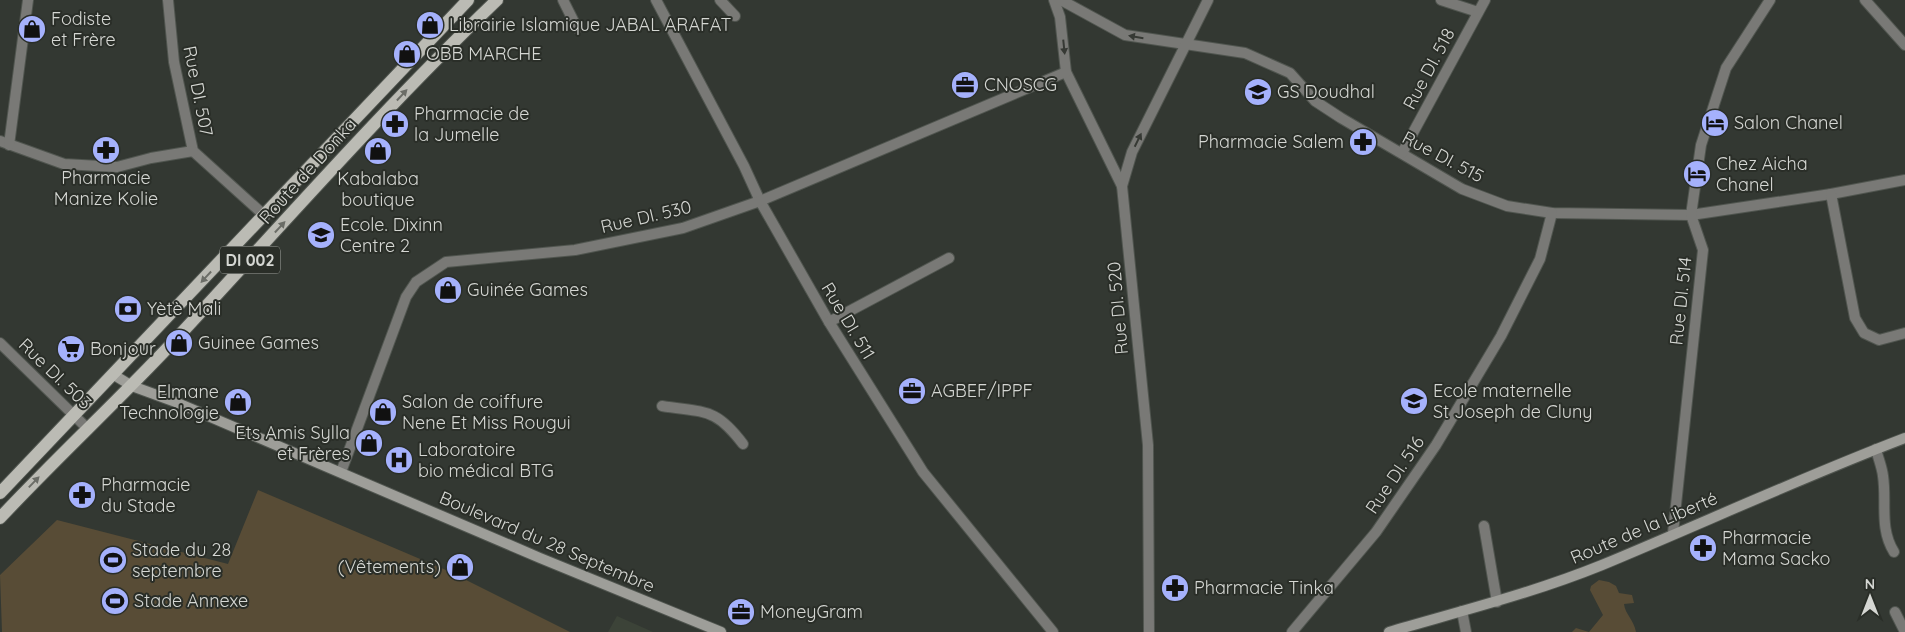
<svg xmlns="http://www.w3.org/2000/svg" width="1905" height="632" viewBox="0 0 1905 632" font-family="Quicksand,sans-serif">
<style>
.built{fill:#3c4338}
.green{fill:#584c36}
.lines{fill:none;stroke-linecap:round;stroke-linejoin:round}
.street-casing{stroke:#50554f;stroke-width:12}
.secondary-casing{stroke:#50554f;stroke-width:12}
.primary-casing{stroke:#50554f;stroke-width:14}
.street{stroke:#797976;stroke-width:10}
.secondary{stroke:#9e9e99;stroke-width:10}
.primary{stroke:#bbbbb4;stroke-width:12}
.oneway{fill:#363934}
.oneway2{fill:#6b6d67}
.labels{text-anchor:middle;stroke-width:4;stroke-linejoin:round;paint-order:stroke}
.shield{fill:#2a2e28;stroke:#a2a4a0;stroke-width:1}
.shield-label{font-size:16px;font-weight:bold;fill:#d5d7d3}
.poi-label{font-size:18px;fill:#d5d7d3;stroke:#2a2e28;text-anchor:start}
.street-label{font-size:18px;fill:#d5d7d3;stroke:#2a2e28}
</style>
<rect width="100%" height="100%" fill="#333832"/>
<path class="built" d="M617 616 653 632H608Z"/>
<g class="green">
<path d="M258 490 446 570 570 632H2L0 575 57 520 228 564Z"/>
<path d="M1599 580 1609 582 1616 586 1619 593 1632 595 1634 603 1624 604C1625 614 1634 620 1636 632H1572L1576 628 1589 632 1603 615 1590 590 1591 586Z"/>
</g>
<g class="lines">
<defs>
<g id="street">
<path d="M168 0 174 62 193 151 265 216"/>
<path d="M563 0 577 28"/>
<path d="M656 0 744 166 760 201 829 322 923 472 1053 632"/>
<path d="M720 0 735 16"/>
<path d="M1054 0 1060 17 1066 72 1122 186"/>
<path d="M1061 0 1125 35 1245 53 1290 73 1315 101 1341 118 1462 189 1507 206 1552 213 1691 215 1831 194 1905 180"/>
<path d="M1441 0 1478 12"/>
<path d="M1865 0 1905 45"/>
<path d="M0 141 64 164 117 167 151 158 193 151"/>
<path d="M9 145 28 0"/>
<path d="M1402 153 1485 0"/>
<path d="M1831 194 1855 318 1864 333 1879 340 1905 333"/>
<path d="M829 322 949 258"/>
<path d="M0 343 88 429"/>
<path d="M662 406C705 413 715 407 743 444"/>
<path d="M1876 449C1878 458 1882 467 1883 476 1887 502 1879 528 1894 552"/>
<path d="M341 472 406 297 416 282 446 262 575 250 683 228 760 201 1066 72"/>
<path d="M1484 526 1497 602"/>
<path d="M1673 533 1703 250 1691 215 1701 145 1726 68 1770 0"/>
<path d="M1462 611 1466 632"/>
<path d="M1895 612 1905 632"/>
<path d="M1149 632 1148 445 1122 186 1132 152 1208 0"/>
<path d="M1292 632 1376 532 1436 445 1501 336 1540 259 1552 213"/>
</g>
<g id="secondary">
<path d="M114 375 132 386 173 401 540 558 721 632"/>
<path d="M1389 632C1461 611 1533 593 1602 565 1703 523 1803 477 1905 438"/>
</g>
<g id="primary">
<path d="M0 493 468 0"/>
<path d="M0 518C57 457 118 401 175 340 281 226 384 108 497 0"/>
</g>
</defs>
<use href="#street" class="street-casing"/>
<use href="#secondary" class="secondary-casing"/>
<use href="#primary" class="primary-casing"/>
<use href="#street" class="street"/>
<use href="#secondary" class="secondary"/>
<use href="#primary" class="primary"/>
</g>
<defs><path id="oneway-solid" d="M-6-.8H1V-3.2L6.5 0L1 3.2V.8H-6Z" transform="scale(1.25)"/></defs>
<g class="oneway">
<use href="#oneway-solid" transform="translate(1136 37) rotate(-170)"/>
<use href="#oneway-solid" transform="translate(1064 47) rotate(84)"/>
<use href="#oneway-solid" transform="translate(1138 140) rotate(-64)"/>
</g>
<g class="oneway2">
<use href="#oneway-solid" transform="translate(402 95) rotate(-47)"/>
<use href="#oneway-solid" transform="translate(280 227) rotate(-47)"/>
<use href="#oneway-solid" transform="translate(206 277) rotate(133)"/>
<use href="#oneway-solid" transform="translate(34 482) rotate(-46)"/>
</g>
<defs>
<symbol id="shop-disc" viewBox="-11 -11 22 22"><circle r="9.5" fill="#a5b1fc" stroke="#2a2e28"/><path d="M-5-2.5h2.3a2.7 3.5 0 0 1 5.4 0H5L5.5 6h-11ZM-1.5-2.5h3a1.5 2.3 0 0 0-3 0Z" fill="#111"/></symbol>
<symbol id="office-disc" viewBox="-11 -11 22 22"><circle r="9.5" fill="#a5b1fc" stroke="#2a2e28"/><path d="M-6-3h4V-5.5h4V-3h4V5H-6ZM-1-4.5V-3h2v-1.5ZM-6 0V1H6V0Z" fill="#111"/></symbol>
<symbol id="school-disc" viewBox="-11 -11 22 22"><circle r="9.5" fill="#a5b1fc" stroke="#2a2e28"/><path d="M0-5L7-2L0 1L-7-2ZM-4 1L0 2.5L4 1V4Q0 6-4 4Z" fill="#111"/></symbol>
<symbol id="hotel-disc" viewBox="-11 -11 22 22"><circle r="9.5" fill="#a5b1fc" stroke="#2a2e28"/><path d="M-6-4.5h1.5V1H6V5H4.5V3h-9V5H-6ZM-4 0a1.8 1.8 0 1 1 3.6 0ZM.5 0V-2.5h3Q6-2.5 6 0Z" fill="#111"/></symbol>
<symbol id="pharmacy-disc" viewBox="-11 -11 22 22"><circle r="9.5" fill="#a5b1fc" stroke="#2a2e28"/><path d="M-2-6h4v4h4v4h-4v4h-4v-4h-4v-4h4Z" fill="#111"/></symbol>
<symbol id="bank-disc" viewBox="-11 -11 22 22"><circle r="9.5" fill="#a5b1fc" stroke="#2a2e28"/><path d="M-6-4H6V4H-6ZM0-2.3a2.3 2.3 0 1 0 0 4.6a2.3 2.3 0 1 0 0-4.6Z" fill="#111"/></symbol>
<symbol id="supermarket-disc" viewBox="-11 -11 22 22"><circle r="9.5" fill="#a5b1fc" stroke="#2a2e28"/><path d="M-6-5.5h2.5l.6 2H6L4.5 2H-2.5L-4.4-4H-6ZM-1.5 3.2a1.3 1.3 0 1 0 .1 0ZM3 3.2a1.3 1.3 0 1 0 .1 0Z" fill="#111"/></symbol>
<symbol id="hospital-disc" viewBox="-11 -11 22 22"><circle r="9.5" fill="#a5b1fc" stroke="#2a2e28"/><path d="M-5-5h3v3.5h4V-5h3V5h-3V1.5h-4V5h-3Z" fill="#111"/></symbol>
<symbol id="stadium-disc" viewBox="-11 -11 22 22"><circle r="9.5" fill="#a5b1fc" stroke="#2a2e28"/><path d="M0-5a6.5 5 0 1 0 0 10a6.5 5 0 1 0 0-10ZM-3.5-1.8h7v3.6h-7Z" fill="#111"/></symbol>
</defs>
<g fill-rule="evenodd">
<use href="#shop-disc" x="414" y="9" width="32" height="32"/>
<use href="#shop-disc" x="16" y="13" width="32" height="32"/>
<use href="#shop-disc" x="391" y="38" width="32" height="32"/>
<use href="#office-disc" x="949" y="69" width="32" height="32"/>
<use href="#school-disc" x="1242" y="76" width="32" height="32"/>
<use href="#hotel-disc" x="1699" y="107" width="32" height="32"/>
<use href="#pharmacy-disc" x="379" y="108" width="32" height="32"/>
<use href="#pharmacy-disc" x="1347" y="126" width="32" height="32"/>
<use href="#pharmacy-disc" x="90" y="134" width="32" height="32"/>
<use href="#shop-disc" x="362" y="135" width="32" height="32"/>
<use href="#hotel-disc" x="1681" y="158" width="32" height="32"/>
<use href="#school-disc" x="305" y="219" width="32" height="32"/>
<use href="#shop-disc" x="432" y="274" width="32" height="32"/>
<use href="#bank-disc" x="112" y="293" width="32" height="32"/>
<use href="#shop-disc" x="163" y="327" width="32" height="32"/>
<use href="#supermarket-disc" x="55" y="333" width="32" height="32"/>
<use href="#office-disc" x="896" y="375" width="32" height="32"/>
<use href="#school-disc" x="1398" y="385" width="32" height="32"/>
<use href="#shop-disc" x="222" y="386" width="32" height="32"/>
<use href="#shop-disc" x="367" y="396" width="32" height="32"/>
<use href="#shop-disc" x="353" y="427" width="32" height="32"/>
<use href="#hospital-disc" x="383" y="444" width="32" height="32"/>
<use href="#pharmacy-disc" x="66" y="479" width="32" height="32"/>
<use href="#pharmacy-disc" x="1687" y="532" width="32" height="32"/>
<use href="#stadium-disc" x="97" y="544" width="32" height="32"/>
<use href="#shop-disc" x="444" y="551" width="32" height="32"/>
<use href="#pharmacy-disc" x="1159" y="572" width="32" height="32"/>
<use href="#stadium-disc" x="99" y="585" width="32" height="32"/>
<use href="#office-disc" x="725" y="596" width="32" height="32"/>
</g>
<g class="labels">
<rect class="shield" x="220" y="246.5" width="60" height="27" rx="4"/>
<g class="shield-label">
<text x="250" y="266">DI 002</text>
</g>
<g class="poi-label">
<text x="51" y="25">Fodiste<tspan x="51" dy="21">et Frère</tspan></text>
<text x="449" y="31">Librairie Islamique JABAL ARAFAT</text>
<text x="426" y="60">OBB MARCHE</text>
<text x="984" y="91">CNOSCG</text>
<text x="1277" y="98">GS Doudhal</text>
<text x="414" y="120">Pharmacie de<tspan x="414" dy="21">la Jumelle</tspan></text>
<text x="1734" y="129">Salon Chanel</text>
<text x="1344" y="148" text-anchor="end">Pharmacie Salem</text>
<text x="1716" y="170">Chez Aicha<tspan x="1716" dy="21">Chanel</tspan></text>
<text x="106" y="184" text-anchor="middle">Pharmacie<tspan x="106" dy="21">Manize Kolie</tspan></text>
<text x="378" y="185" text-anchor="middle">Kabalaba<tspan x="378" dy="21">boutique</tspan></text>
<text x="340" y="231">Ecole. Dixinn<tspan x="340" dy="21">Centre 2</tspan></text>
<text x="467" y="296">Guinée Games</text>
<text x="147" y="315">Yètè Mali</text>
<text x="198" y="349">Guinee Games</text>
<text x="90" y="355">Bonjour</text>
<text x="931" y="397">AGBEF/IPPF</text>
<text x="1433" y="397">Ecole maternelle<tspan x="1433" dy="21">St Joseph de Cluny</tspan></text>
<text x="219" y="398" text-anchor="end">Elmane<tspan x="219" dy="21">Technologie</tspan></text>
<text x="402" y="408">Salon de coiffure<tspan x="402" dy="21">Nene Et Miss Rougui</tspan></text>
<text x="350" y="439" text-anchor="end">Ets Amis Sylla<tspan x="350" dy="21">et Frères</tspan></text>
<text x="418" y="456">Laboratoire<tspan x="418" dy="21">bio médical BTG</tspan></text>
<text x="101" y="491">Pharmacie<tspan x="101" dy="21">du Stade</tspan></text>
<text x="1722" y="544">Pharmacie<tspan x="1722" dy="21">Mama Sacko</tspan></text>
<text x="132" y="556">Stade du 28<tspan x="132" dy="21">septembre</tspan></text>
<text x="441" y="573" text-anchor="end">(Vêtements)</text>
<text x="1194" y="594">Pharmacie Tinka</text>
<text x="134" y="607">Stade Annexe</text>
<text x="760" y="618">MoneyGram</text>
</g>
<g class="street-label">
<text transform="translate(1429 69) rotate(-62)" y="6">Rue DI. 518</text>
<text transform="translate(198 91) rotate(79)" y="6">Rue DI. 507</text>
<text transform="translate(1443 157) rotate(28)" y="6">Rue DI. 515</text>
<text transform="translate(308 171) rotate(-48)" y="6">Route de Donka</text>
<text transform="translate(646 217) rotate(-13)" y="6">Rue DI. 530</text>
<text transform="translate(1681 301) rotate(-84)" y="6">Rue DI. 514</text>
<text transform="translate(1118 308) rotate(-95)" y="6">Rue DI. 520</text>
<text transform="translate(848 321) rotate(59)" y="6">Rue DI. 511</text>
<text transform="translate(55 374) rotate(44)" y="6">Rue DI. 503</text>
<text transform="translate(1395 475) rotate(-56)" y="6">Rue DI. 516</text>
<text transform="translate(1644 528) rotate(-23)" y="6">Route de la Liberté</text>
<text transform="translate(547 542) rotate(23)" y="6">Boulevard du 28 Septembre</text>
</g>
</g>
<g transform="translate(1870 597)" stroke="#2a2e28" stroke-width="4" paint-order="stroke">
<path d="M0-4L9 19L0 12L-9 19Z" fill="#d5d7d3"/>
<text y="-8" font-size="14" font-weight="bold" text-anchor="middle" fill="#d5d7d3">N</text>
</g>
</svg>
